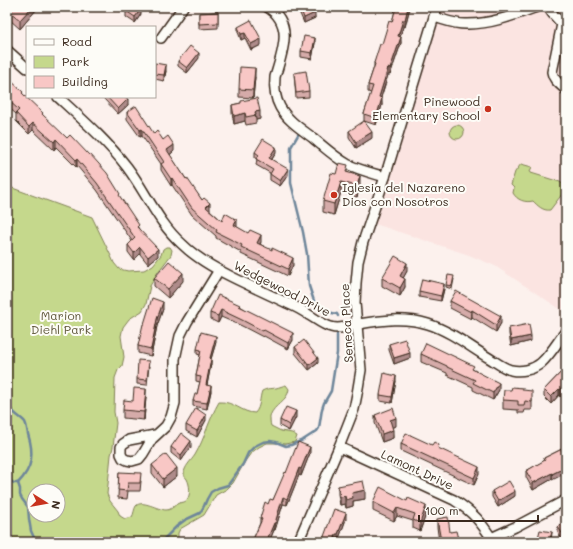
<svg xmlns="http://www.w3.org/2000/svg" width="573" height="549" viewBox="0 0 573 549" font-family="Mali,sans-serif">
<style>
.built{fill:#fbe4e1}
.green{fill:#c5d88c;stroke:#808155;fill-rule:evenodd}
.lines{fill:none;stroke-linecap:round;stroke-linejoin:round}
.stream{stroke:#6e869a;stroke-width:2.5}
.minor-casing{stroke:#3b2a1e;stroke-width:12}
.minor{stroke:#fdfcf7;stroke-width:9}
.wall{fill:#d5aba9;stroke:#3b2a1e}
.shaded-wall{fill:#ae8b8a;stroke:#3b2a1e}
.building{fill:#f8c7c5;stroke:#3b2a1e}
.poi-dot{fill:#c8321e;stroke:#fdfcf7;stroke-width:1.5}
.labels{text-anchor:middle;stroke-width:4;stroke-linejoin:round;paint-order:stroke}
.poi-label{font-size:12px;fill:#3b2a1e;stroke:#fdfcf7;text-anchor:end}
.street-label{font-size:12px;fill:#3b2a1e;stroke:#fdfcf7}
.park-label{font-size:12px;fill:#5e563a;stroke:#fdfcf7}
</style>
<rect width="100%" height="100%" fill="#fcf1ed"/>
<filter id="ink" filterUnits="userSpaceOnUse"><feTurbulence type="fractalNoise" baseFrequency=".025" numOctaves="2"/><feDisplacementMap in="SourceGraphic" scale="8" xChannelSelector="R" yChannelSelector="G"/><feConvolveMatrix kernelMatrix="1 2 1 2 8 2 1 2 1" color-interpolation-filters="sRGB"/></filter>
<g filter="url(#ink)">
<path class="built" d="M442 7H566V313L495 266 469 255 375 224Z"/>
<g class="green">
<circle cx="457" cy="132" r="7"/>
<path d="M521 164 532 167 530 171 531 173 560 182 564 185 566 187V189L550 210C543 211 538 206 533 201 525 203 517 200 513 193L514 188 511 185 515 172Z"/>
<path d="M7 186 92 217 111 256 114 263 119 269 128 271 144 270 153 265 161 255 163 249 166 247H170L172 250 171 255 158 272 150 286 146 304 142 311 129 319 123 327 121 336 124 357 122 366 118 370 115 378 114 412 116 423 113 447 111 455 107 494 110 501 118 511 120 516 125 519 132 517C134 514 134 509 136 506 142 499 158 510 166 510 172 510 174 505 179 503 182 502 184 503 187 500 191 494 190 485 187 479 185 476 184 477 184 474 184 467 191 461 195 455 205 438 209 419 219 402 234 401 242 413 255 413 261 406 259 399 262 391 268 388 270 389 276 388 280 387 282 386 286 385L289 389C288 401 274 404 270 416 270 419 270 423 271 426L281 431 292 433 297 436 295 442 285 444 274 443H267L259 447 251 453 246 460 233 483 227 489 216 495 204 515 180 529 178 533V542H7ZM34 491H58V515H34Z"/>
</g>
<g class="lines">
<g class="stream">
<path d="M298 135 291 147V183L303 232 307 254 309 286 315 304 323 311 337 314 338 316"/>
<path d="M7 397C8 401 9 406 11 409 15 415 21 417 25 422 27 426 27 430 28 434 34 453 33 468 18 483"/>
<path d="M7 479 14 483H18"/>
<path d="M18 483 20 489V495L22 499 28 507 29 519 31 531 36 542"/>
<path d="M161 542 177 526 185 520 200 513 204 506 207 499 211 492 218 488 228 485 243 464 248 453 255 446 263 442 270 441 276 442 286 446 291 445 303 440 317 431 319 428 322 409 324 403 331 391 337 353V335"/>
</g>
<defs>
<g id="minor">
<path d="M267 7C295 23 282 53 275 77 274 87 275 98 280 107 287 120 301 129 313 138 324 147 335 157 347 164 359 170 372 173 385 177"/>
<path d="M548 7 552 13 562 24 552 72C553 80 560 84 566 90"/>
<path d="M434 17C445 20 456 25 468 24 491 24 515 15 537 7"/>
<path d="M161 38 183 7"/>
<path d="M7 50 27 68"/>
<path d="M58 97C82 119 107 141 127 167 146 192 158 223 182 244 196 258 214 268 232 277 250 286 268 294 287 303 294 306 302 310 309 315 316 319 323 325 331 327 340 330 349 326 359 324 382 320 405 317 428 324 450 331 469 346 489 358 496 362 503 368 511 370 521 372 533 370 541 363 551 354 558 341 566 331"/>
<path d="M155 435 129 440 123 444 121 447V454L123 458 127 460 132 461 139 459 143 454 152 439 166 426 171 417 175 403V359L180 336 187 322 219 270"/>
<path d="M339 447 454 500C474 513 481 522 494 542"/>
<path d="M298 542 339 447 354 409 357 394 361 370 355 303 356 283 358 262 363 242 385 177 437 7"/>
<path d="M489 542 491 538 515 527 566 500"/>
</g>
</defs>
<use href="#minor" class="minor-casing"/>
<use href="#minor" class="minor"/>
</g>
<g class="wall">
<path d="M36 7V10L20 29 10 20V12Z"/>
<path d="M297 7H313L315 18 304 23Z"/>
<path d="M396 7H410L405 27H403L400 36 401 43 390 75H388L381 97 382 105 376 125 364 121V114L371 93 368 92V85L374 67V63L392 22Z"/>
<path d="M126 11 141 14 135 23 126 17Z"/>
<path d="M218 12V28L199 29V13Z"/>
<path d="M238 27 261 45 251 50 245 38 241 40 238 32Z"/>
<path d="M315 43 312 59 301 57V51Z"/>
<path d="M199 58 187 73 178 66V61Z"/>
<path d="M155 63 166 71 164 81 155 79Z"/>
<path d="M294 73 309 91V97L296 98Z"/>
<path d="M7 77 120 197 139 229 158 256 148 264 140 254 134 260 128 252V245L132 241 97 190 77 166 76 167 56 147 54 150 33 130 29 134 16 121V114L7 106Z"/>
<path d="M255 77 253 98 239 97V89Z"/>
<path d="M104 97H125L128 105 118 114 104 99Z"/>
<path d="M241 103 260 119 256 120V123L246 125 245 121 234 124 232 113V105Z"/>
<path d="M127 112 154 134 163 140 174 151 170 155 186 179 202 200 210 210 222 221 237 227 261 242 260 244 293 265 288 276 241 254V252L216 238V236L192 215 172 185 171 186 161 170V164L142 136 140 137 127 119Z"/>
<path d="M349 131 372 138 356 148 349 137Z"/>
<path d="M255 152 276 153 272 159 288 175 280 186 270 180V173L256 165 257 159 255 158Z"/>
<path d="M348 172 360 187 357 197 341 192 334 215 323 212V201L336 174Z"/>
<path d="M407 271 403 278 405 287 400 296 382 286V278Z"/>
<path d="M154 278 183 281 168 298 154 286Z"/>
<path d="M454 279 452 289 446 287V285Z"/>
<path d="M444 289 441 301 419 297V291Z"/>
<path d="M450 301 501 323 496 332 472 317 471 319 450 308Z"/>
<path d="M240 306 293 340 288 349 264 336 263 337 242 326 221 317 218 323 210 319V313Z"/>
<path d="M163 309 157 326 151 356 138 353V346L144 324Z"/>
<path d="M509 328 531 341 511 346 509 334Z"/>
<path d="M216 342 211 359V364L207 385 211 391 207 409 193 406V401L197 394 200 382 196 381V376L200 355 197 354V349Z"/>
<path d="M389 344 410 358 394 364 389 350Z"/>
<path d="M295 347 318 363 309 370 295 353Z"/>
<path d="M421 354 474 370 499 390 493 400 473 390V387L447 375V373L421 362Z"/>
<path d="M149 366 147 385 137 384V379Z"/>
<path d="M566 367V391L560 397 559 395 551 404 544 397V390Z"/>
<path d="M396 381 392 403 380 401V395Z"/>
<path d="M511 390H523L532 399V410H525L524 413H518V410L503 409V400Z"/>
<path d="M146 397 144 420 123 418V410L133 401Z"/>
<path d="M375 415 396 426 392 427 393 438 382 442 375 423Z"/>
<path d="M296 417 289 431 280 426V420Z"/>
<path d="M206 420 197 437 186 431V425Z"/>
<path d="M401 444 439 449 479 474 474 485 401 451Z"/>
<path d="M171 447H191L181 461 171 453Z"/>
<path d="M564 448 552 480V479L533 490 526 477V471L544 461V458Z"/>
<path d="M310 453 301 476 299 475 287 505 283 504 275 530H274L269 542H252L260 523V518L268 504 273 500 286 473Z"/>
<path d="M152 465 177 476 163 487 152 473Z"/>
<path d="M119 472 141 481 140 491H128L127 499 118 498Z"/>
<path d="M338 486 365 499 353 501V506L346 508 345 504 340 505 338 494Z"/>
<path d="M492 491 515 496 498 507 492 497Z"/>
<path d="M373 502 426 514 420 531 413 528V521L397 516 394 521 373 511Z"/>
<path d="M346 519 338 541 336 540 322 542Z"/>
<path d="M437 519 450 532 458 539V542H439L437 527Z"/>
<path d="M566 521V541L564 542 558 533V527Z"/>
</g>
<g class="shaded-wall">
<path d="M32 7H36V10L20 29V20Z"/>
<path d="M408 7H410L405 27V20Z"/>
<path d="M141 9V14L135 23V17Z"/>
<path d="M315 13V18L304 23V18Z"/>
<path d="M403 20V27L398 43V36Z"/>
<path d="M245 33V38L241 40V34Z"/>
<path d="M401 37V43L390 75V69Z"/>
<path d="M315 38V43L312 59V53Z"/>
<path d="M261 39V45L251 50V44Z"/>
<path d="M199 53V58L187 73V68Z"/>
<path d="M166 65V71L164 81V75Z"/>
<path d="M255 68V77L253 98V90Z"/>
<path d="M388 68V75L379 104V97Z"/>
<path d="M382 98V105L376 125V118Z"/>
<path d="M128 99V105L118 114V109Z"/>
<path d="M260 111V119L256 120 255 112Z"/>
<path d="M245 113V121L234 124V116Z"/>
<path d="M33 123V130L29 134V127Z"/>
<path d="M142 129V136L140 137V130Z"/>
<path d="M372 132V138L356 148V142Z"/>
<path d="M56 139V147L54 150V142Z"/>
<path d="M174 145V151L167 157V150Z"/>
<path d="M276 147V153L269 163V158Z"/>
<path d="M77 159V166L76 167V160Z"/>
<path d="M288 169V175L280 186V181Z"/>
<path d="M360 176V187L357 197V186Z"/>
<path d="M172 178V185L171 186V179Z"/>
<path d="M341 182V192L334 215V204Z"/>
<path d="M210 203V210L206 214V207Z"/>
<path d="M237 220V226L234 232V225Z"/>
<path d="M261 235V242L257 249V243Z"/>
<path d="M140 247V254L134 260V253Z"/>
<path d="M158 249V256L148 264V257Z"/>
<path d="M293 258V265L288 276V269Z"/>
<path d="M407 263V271L400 284V276Z"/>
<path d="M183 273V281L168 298V289Z"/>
<path d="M405 279V287L400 296V288Z"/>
<path d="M444 284V289L441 301V296Z"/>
<path d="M163 302V309L157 326 151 356V349L157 319Z"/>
<path d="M221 310V317L218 323V316Z"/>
<path d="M472 310V317L471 319V312Z"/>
<path d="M501 316V323L496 332V325Z"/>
<path d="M293 333V340L288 349V343Z"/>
<path d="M216 336V342L211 359V364L206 390V385L210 358Z"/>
<path d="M531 336V341L511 346V340Z"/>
<path d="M410 353V358L394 364V358Z"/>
<path d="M318 358V363L309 370V365Z"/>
<path d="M396 376V381L392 403V397Z"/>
<path d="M499 383V390L493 400V393Z"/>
<path d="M566 384V391L560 397V390Z"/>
<path d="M211 386V391L207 409V403Z"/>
<path d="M146 389V397L144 420V412Z"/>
<path d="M559 389V395L551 404V397Z"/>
<path d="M296 411V417L289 431V425Z"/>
<path d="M206 415V420L197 437V431Z"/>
<path d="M396 418V426L390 428V420Z"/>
<path d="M393 430V438L382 442V434Z"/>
<path d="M191 441V447L181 461V455Z"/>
<path d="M310 447V453L301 476V469Z"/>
<path d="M479 467V474L474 485V478Z"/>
<path d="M566 467V473L552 480V474Z"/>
<path d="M177 468V476L163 487V479Z"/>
<path d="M299 468V475L287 505V499Z"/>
<path d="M552 473V479L533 490V483Z"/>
<path d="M365 490V499L353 501V506L346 508V500L352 493Z"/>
<path d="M515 491V496L498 507V501Z"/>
<path d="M345 496V504L340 505V497Z"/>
<path d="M283 497V504L275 530V523Z"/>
<path d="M426 506V514L420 531V523Z"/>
<path d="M397 508V516L394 521V513Z"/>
<path d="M346 513V519L338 541V534Z"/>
<path d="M274 523V530L269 542H266Z"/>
<path d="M552 532 551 542H549Z"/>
<path d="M336 534V542H334Z"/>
<path d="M566 534V541L564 542V536Z"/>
</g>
<g class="building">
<path d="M14 7H32L20 20 10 12Z"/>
<path d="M129 7H138L141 9 135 17 126 11Z"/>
<path d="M300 7H313L315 13 304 18Z"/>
<path d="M396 7H408L405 20H403L398 36 401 37 390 69 388 68 379 97 382 98 376 118 364 114 373 86 368 85 375 64 374 63 380 44H382L389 21 392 22Z"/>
<path d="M218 12V23L199 24V13Z"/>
<path d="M251 20 261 39 251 44 245 33 241 34 238 27Z"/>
<path d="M304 36 315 38 312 53 301 51Z"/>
<path d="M190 46 199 53 187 68 178 61Z"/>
<path d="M155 63 166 65 164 75 155 74Z"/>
<path d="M240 67 255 68 253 90 239 89Z"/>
<path d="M306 71 309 91 296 93 294 73Z"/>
<path d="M7 77 23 92 22 93 43 113 42 114 67 138 70 135 89 155 90 154 107 173 120 194 119 195 139 225 137 227 158 249 148 257 140 247 134 253 128 245 135 238 97 183 77 159 76 160 56 139 54 142 33 123 29 127 16 113 19 110 7 99Z"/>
<path d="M107 97H125L128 99 118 109Z"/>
<path d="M257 98 260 111 255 112 256 115 246 117 245 113 234 116 232 105 241 103V101Z"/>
<path d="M136 106 154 134 157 131 163 140 168 136 174 145 167 150 186 179 187 178 202 200 204 198 210 203 206 207 222 221 225 213 237 220 234 225 248 233 250 230 261 235 257 243 272 250V248L293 258 288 269 241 247 242 245 216 232 217 230 192 208 172 178 171 179 161 164 164 162 142 129 140 130 127 112Z"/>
<path d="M364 121 372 132 356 142 349 131Z"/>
<path d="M263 139 276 147 269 158 288 169 280 181 270 174 273 169 256 159 259 155 255 152Z"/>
<path d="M339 163 348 165 346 172 360 176 357 186 341 182 334 204 323 201 331 173 336 174Z"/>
<path d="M395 256 407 263 400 276 405 279 400 288 382 278Z"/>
<path d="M169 261 183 273 168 289 154 278Z"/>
<path d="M448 275 454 276 452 286 446 285Z"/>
<path d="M422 279 444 284 441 296 419 291Z"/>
<path d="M456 291 501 316 496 325 472 310 471 312 450 301Z"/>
<path d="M218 295 240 305 239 306 293 333 288 343 264 330 263 331 242 320 221 310 218 316 210 313Z"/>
<path d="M152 298 163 302 157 319 151 349 138 346 143 324H144Z"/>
<path d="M529 324 531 336 511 340 509 328Z"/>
<path d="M201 332 216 336 210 358 211 359 206 385 211 386 207 403 193 401 195 394H197L201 377 196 376 201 350 197 349Z"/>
<path d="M405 339 410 353 394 358 389 344Z"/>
<path d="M304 340 318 358 309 365 295 347Z"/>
<path d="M426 343 474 366 472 369 499 383 493 393 473 383 475 380 447 367V366L421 354Z"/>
<path d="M138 360 149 361 147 380 137 379Z"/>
<path d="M566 367V384L560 390 559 389 551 397 544 390Z"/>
<path d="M384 373 396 376 392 397 380 395Z"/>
<path d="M512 387 523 388V390L532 391V402L525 401 524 405H518V401L503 400 504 390H511Z"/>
<path d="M134 388 146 389 144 412 123 410 124 400 133 401Z"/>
<path d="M286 407 296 411 289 425 280 420Z"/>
<path d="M196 408 206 415 197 431 186 425Z"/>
<path d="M393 408 396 418 390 420 393 430 382 434 375 415Z"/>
<path d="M181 433 191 441 181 455 171 447Z"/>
<path d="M406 433 432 445 434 442 439 445 438 448 479 467 474 478 401 444Z"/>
<path d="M298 442 310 447 301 469 299 468 287 499 283 497 275 523H274L266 542H252L262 519 260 518 265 502 268 504 270 499 273 500 285 472 286 473Z"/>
<path d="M564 448 566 451V467L552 474V473L533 483 526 471 545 460 544 458Z"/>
<path d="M166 454 177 468 163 479 152 465Z"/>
<path d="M119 472 141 473 140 483H128L127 491 118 490Z"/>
<path d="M363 481 365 490 352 493 353 498 346 500 345 496 340 497 338 486Z"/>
<path d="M509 481 515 491 498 501 492 491Z"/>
<path d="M380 487 407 501 408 498 426 506 420 523 413 520 415 514 397 508 394 513 373 502Z"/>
<path d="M334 509 346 513 338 534H336L334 542H322Z"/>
<path d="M448 517 450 532 456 531 458 539 441 541 437 519Z"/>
<path d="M566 521V534L564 536 558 527Z"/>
<path d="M540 530 552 532 549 542H537Z"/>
</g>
</g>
<g class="poi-dot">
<circle cx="488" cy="109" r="4"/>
<circle cx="334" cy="195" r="4"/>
</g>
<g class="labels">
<g class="poi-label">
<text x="480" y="106">Pinewood<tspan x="480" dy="14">Elementary School</tspan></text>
<text x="342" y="192" text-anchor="start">Iglesia del Nazareno<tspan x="342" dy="14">Dios con Nosotros</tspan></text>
</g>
<g class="street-label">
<text transform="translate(282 289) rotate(27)" y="4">Wedgewood Drive</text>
<text transform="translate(347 323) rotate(-93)" y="4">Seneca Place</text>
<text transform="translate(417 470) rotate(25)" y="4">Lamont Drive</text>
</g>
<g class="park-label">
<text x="61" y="320">Marion<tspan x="61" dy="14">Diehl Park</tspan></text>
</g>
</g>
<rect width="573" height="549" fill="none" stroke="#fdfcf7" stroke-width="24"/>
<rect x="12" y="12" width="549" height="525" fill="none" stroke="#3b2a1e" stroke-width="1.5" filter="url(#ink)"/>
<rect x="26" y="26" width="130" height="72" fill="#fdfcf7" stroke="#afa8a0"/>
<rect x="34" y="39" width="20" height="6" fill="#fdfcf7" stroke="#afa8a0"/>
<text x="62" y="46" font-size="12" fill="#3b2a1e">Road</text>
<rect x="34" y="56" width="20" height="12" fill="#c5d88c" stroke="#afa8a0"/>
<text x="62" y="66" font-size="12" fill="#3b2a1e">Park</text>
<rect x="34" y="76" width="20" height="12" fill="#f8c7c5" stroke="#afa8a0"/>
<text x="62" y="86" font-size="12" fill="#3b2a1e">Building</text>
<g transform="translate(46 503) rotate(101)"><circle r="19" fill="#fdfcf7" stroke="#afa8a0"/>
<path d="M0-3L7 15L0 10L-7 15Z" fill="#c8321e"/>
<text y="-6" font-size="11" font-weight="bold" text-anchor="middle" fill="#3b2a1e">N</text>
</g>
<path d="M419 515v6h119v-6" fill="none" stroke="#3b2a1e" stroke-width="2"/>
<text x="425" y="515" font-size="12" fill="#3b2a1e" stroke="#fdfcf7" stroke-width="3" paint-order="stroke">100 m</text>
</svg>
